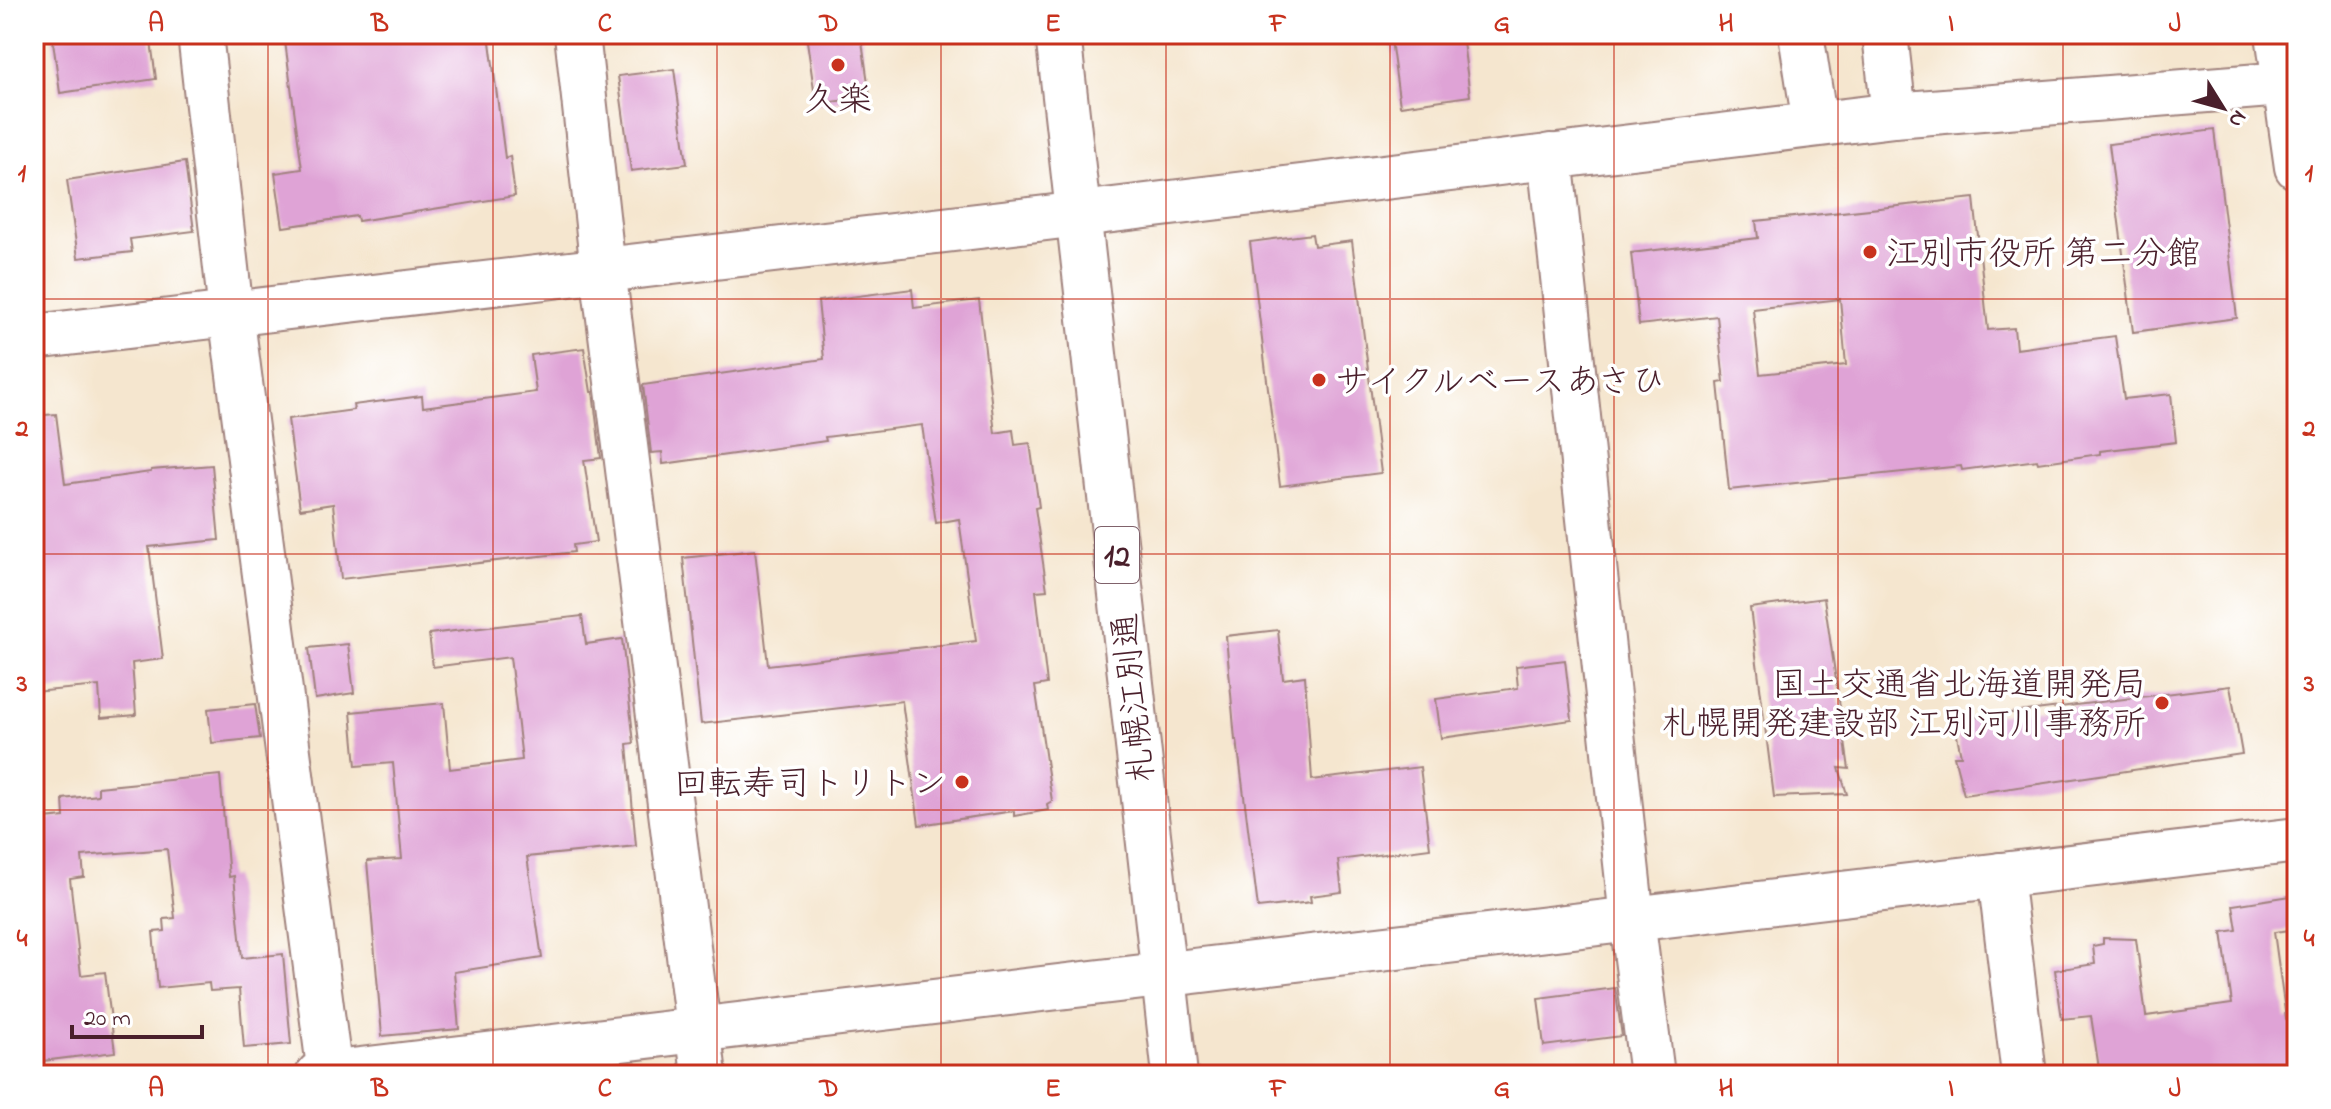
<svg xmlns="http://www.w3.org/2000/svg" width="2331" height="1109" viewBox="0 0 2331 1109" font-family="'Indie Flower','Klee One',sans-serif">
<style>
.building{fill:#dfa3d6;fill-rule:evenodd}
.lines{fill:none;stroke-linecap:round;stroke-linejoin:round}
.minor-casing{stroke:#a0827d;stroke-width:48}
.highway-casing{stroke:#a0827d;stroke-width:48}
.minor{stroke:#fff;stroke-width:44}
.highway{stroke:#fff;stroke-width:44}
.grid{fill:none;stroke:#c8321e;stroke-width:2;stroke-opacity:0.55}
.poi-dot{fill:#c8321e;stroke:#fff;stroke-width:3}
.labels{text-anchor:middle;stroke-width:7;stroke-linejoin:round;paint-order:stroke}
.shield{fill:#fff;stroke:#80626b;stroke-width:2}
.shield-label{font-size:32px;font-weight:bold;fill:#4a1f2b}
.poi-label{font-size:34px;fill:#4a1f2b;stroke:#fff;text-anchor:start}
.street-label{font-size:34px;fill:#4a1f2b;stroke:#fff}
.neatline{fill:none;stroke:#c8321e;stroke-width:3}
.grid-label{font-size:26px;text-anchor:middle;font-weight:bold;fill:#c8321e}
</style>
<rect width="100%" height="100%" fill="#fff"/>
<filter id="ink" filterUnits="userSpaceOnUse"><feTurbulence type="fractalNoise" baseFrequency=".0125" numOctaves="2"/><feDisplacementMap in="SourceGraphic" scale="16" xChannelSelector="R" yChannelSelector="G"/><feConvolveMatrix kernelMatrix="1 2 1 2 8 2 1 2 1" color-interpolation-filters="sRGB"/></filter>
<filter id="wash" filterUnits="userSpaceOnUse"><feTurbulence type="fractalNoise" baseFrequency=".006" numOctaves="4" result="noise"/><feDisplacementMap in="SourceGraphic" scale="32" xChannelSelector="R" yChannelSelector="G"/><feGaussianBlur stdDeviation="1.8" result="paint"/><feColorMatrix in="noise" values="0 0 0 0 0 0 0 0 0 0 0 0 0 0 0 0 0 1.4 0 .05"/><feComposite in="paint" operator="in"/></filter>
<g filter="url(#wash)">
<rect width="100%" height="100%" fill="#f5e6cf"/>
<g id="blocks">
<g class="building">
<path d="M52 34H150L156 79 60 93Z"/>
<path d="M284 34H489L505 158 510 156 515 196 358 221 357 216 283 227 275 173 302 169Z"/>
<path d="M806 34H861L870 97 816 104Z"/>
<path d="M1434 34H1462L1470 96 1400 106 1391 40Z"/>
<path d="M674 69 687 164 631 171 618 76Z"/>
<path d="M2214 130 2237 318 2133 332 2109 144Z"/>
<path d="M185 162 194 231 130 239 132 252 78 258 67 180Z"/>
<path d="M1974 198 1988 330 2014 328 2016 349 2115 336 2124 399 2171 394 2176 442 2100 451V454L2038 463 2037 460 1962 470 1961 466 1729 490 1718 383 1724 382 1717 316 1639 325 1631 253 1758 238 1756 221ZM1840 299 1846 365 1760 374 1753 309Z"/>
<path d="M1312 234 1314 246 1352 241 1381 473 1280 486 1250 242Z"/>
<path d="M912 289 914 308 979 300 995 433 1013 430 1015 445 1030 443 1039 507 1035 508 1047 590 1036 591 1047 684 1035 686 1052 801 1047 804 1048 810 1014 816V811L919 825 902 701 701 724 683 558 755 550 768 665 976 641 959 519 936 523 922 425 825 437 826 441 663 464 662 452 651 453 643 385 824 359 818 301Z"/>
<path d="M584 348 591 392H593L601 458 584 460 596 542 573 545 574 552 341 579 333 504 300 509 288 419 354 410 353 405 422 396 423 407 536 392 531 355Z"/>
<path d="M56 414 65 484 151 472V470L212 465 219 540 149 547 163 659 132 663 136 715 101 718 99 686 34 692V416Z"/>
<path d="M1824 598 1849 769 1839 768 1847 794 1774 797 1750 608Z"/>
<path d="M582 616 586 644 622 639 634 743 627 744 636 846 527 857 542 958 454 972 459 1029 382 1036 367 861 402 859 393 763 356 766 351 712 444 703 450 769 522 760 510 657 433 667 429 634Z"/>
<path d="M1278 630 1283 679 1305 676 1312 780 1420 767 1430 848 1338 860 1342 892 1310 896 1311 902 1258 908 1237 740H1235L1226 636Z"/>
<path d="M348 644 354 693 315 699 309 648Z"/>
<path d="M1565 660 1572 720 1441 738 1436 699 1518 688 1516 666Z"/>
<path d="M2230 686 2242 754 1964 795 1954 756H1961L1954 720Z"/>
<path d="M255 704 260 738 212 743 208 709Z"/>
<path d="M220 775 229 877 234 876 242 958 283 954 291 1044 244 1048 239 989 210 991 209 983 158 988 153 932 165 931 164 919 175 918 167 849 82 856 84 877 70 879 81 975 105 972 115 1052 34 1062V915L40 914 34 860V820L64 817 63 799 98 795V787Z"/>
<path d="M2297 895V929L2274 932 2286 1019 2297 1017V1075H2100L2091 1016 2062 1019 2055 970 2095 964 2093 946 2103 944V938L2136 939 2146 1016 2232 1004 2222 932 2237 930 2233 905Z"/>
<path d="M1615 988 1622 1036 1544 1046 1538 998Z"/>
</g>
</g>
</g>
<g filter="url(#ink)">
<use href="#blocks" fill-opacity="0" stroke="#a0827d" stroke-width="2"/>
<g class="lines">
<defs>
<g id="minor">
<path d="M200 34 231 313 330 1075"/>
<path d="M577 34 603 270 704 1075"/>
<path d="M1801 34 1815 124"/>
<path d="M1885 34 1894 115"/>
<path d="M2278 34 2297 167"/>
<path d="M1550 156 1632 919 1652 1075"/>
<path d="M34 337 1080 214 1894 115 2297 83"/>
<path d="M2000 875 2024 1075"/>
<path d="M318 1075 2297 840"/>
</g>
<path id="highway" d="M1058 34 1175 1075"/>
</defs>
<use href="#minor" class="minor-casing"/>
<use href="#highway" class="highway-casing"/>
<use href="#minor" class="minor"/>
<use href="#highway" class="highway"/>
</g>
</g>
<path class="grid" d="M268 34V1075M493 34V1075M717 34V1075M941 34V1075M1166 34V1075M1390 34V1075M1614 34V1075M1838 34V1075M2063 34V1075M34 299H2297M34 554H2297M34 810H2297"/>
<g class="poi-dot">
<circle cx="838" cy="65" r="8"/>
<circle cx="1870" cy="252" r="8"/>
<circle cx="1319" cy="380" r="8"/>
<circle cx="2162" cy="703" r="8"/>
<circle cx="962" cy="782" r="8"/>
</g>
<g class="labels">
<rect class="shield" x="1095" y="527" width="44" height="56" rx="6"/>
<g class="shield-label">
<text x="1117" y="566">12</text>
</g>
<g class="poi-label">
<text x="838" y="110" text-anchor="middle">久楽</text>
<text x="1886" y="264">江別市役所 第二分館</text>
<text x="1335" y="392">サイクルベースあさひ</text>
<text x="2146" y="695" text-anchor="end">国土交通省北海道開発局<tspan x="2146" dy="39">札幌開発建設部 江別河川事務所</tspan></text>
<text x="946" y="794" text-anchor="end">回転寿司トリトン</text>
</g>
<g class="street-label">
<text transform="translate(1132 698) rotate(-96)" y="12">札幌江別通</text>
</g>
</g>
<rect width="2331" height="1109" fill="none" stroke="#fff" stroke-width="88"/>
<g transform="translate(2223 108) rotate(127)" stroke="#ffffff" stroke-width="6" paint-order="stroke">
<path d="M0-6L14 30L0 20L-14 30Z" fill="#4a1f2b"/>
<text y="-12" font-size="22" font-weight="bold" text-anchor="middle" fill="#4a1f2b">N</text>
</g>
<path d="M72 1025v12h130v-12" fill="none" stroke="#4a1f2b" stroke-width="4"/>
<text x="84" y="1025" font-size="24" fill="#4a1f2b" stroke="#ffffff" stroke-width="6" paint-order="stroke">20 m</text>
<rect x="44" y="44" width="2243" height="1021" class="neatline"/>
<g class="grid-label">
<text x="156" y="31">A</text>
<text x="380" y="31">B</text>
<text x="605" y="31">C</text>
<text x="829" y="31">D</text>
<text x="1053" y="31">E</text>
<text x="1278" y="31">F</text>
<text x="1502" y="31">G</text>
<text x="1726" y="31">H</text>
<text x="1951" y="31">I</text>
<text x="2175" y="31">J</text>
<text x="22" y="181">1</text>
<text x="2309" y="181">1</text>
<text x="22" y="436">2</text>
<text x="2309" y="436">2</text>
<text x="22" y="691">3</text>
<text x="2309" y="691">3</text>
<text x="22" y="946">4</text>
<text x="2309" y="946">4</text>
<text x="156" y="1096">A</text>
<text x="380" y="1096">B</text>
<text x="605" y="1096">C</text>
<text x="829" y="1096">D</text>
<text x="1053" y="1096">E</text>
<text x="1278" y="1096">F</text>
<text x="1502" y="1096">G</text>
<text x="1726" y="1096">H</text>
<text x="1951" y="1096">I</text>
<text x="2175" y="1096">J</text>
</g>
</svg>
